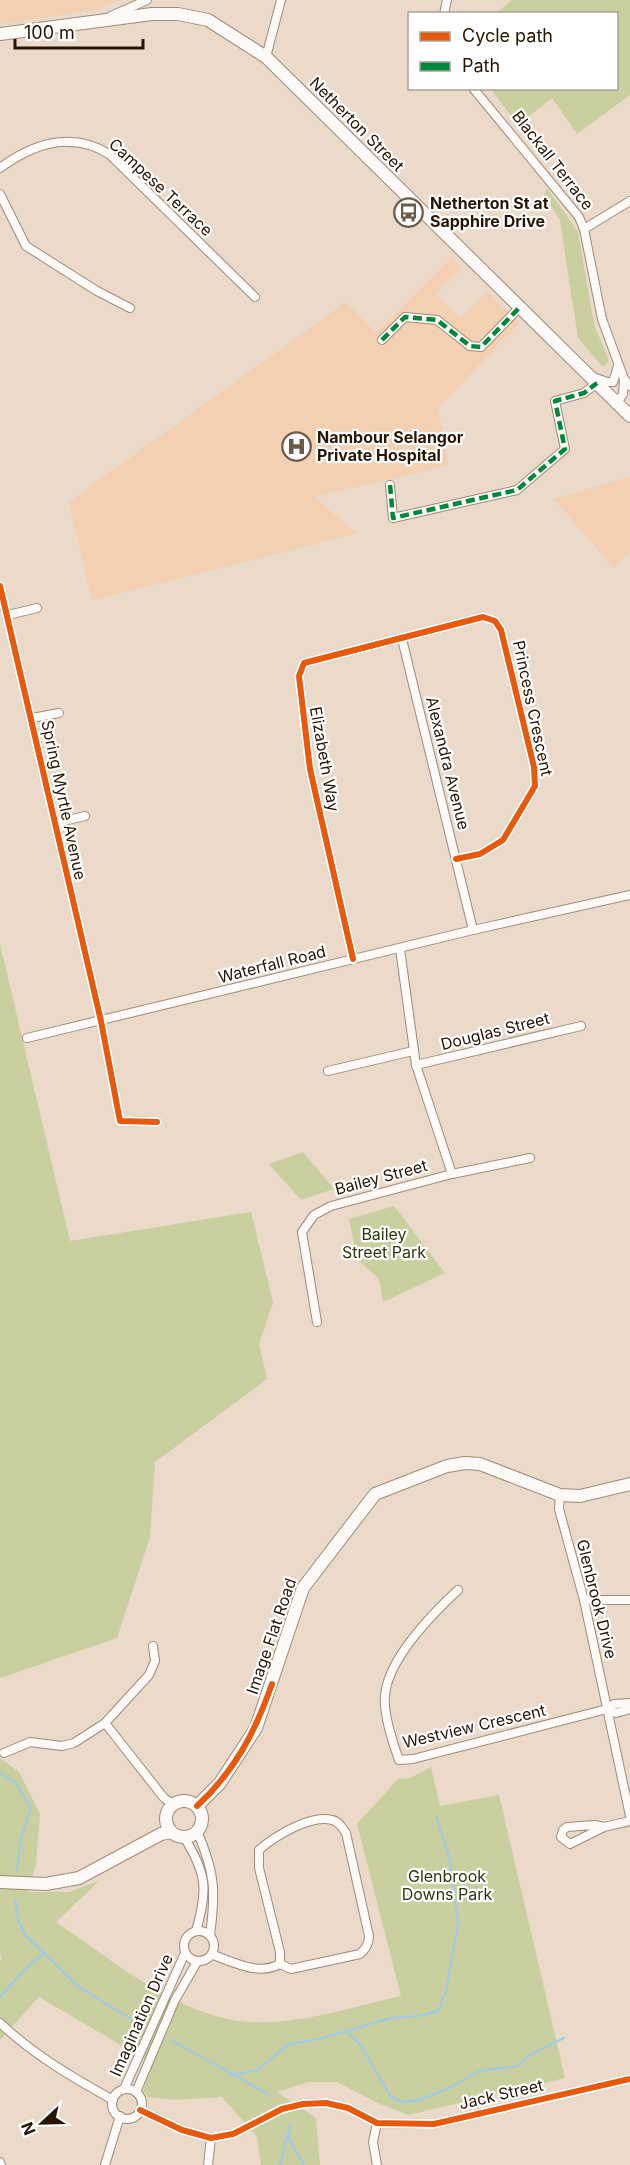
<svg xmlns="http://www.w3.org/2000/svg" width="630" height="2165" viewBox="0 0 630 2165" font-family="Inter,sans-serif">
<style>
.built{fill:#f2d0b1}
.green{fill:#cacfa0}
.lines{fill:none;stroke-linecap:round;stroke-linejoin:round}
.stream{stroke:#9dcbed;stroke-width:2}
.street-casing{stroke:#9d8c7b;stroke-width:10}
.secondary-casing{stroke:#9d8c7b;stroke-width:14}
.street{stroke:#fcf9f7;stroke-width:8}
.secondary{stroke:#fcf9f7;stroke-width:12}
.quiet{stroke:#00873e;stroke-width:4.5;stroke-dasharray:9 4.5;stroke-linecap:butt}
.cycleway-casing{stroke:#fff;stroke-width:10}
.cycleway{stroke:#e8590c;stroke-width:6}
.labels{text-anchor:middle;stroke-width:4.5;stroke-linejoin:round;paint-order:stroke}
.street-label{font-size:16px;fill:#281402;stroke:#fff}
.poi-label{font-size:16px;font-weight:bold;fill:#281402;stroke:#fff;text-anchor:start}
.park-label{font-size:16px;fill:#2c380c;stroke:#fff}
</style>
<rect width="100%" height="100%" fill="#ebd9c9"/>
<g class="built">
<path d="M0 0H120L95 10 0 24Z"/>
<path d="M452 257 462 267 435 294 459 318 488 292 519 323 438 408 448 465 314 497 356 533 92 600 69 502 346 302 376 333Z"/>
<path d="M630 477V551L614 568 554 499Z"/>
</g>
<g class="green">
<path d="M512 0H630V95L577 134 552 98 518 125 491 89 616 88V14L496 13Z"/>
<path d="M547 188 578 232 594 324 609 361 603 367 578 338 560 220 544 195Z"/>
<path d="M0 944 70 1241 251 1212 273 1302 259 1344 267 1379 155 1462 150 1537 117 1638 0 1678Z"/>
<path d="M303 1152 334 1189 301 1200 269 1164Z"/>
<path d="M394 1206 445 1273 383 1302 379 1279 357 1259 349 1219Z"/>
<path d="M0 1758 19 1772 40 1814 36 1864 28 1892H69L99 1881 56 1922C112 1960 171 2011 239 2021 289 2028 352 2007 401 1996L357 1824 398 1779 410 1778 431 1767 440 1806 499 1795 565 2078 408 2115 378 2103 337 2082H308L277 2092 316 2118 320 2165H261L257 2137 222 2097 175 2100 148 2097 143 2090 153 2064 39 1997 0 2040V1962L2 1958 0 1954Z"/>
</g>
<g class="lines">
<g class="stream">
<path d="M0 1773 16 1783 31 1808 21 1838 17 1871"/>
<path d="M15 1900 19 1923 25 1935 80 1988 143 2026"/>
<path d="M0 1997 24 1970 44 1953"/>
<path d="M347 2031 361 2046 391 2097 403 2102 420 2100 452 2087 479 2071 517 2066 531 2054 564 2038"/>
<path d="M171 2040 268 2094"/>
<path d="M231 2075 257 2070 289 2044 319 2039 391 2018 419 2016 438 2011 446 1991 458 1924 450 1860 436 1816"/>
<path d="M290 2125 289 2139 304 2165"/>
<path d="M280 2165 288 2133"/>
</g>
<defs>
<g id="street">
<path d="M444 14 447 0"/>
<path d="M111 16 147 0"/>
<path d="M266 57 281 0"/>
<path d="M473 88 579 217 584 229 602 319 624 379 630 386"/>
<path d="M0 168C34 143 71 131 109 154L255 297"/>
<path d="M0 194 26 246 97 291 130 308"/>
<path d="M584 229 630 201"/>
<path d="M382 340 405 317 437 320 470 346 481 347 520 307"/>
<path d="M593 377 607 382H613L618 366"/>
<path d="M617 403 623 394 624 379"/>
<path d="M390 485 393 518 517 490 565 449 555 401 584 393 597 383"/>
<path d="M0 586 101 1021 120 1121 157 1122"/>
<path d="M8 615 37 608"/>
<path d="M402 639 473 930"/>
<path d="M32 718 59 713"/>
<path d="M55 823 85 816"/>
<path d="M400 949 416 1065 452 1174"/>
<path d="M353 959 310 769 299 676 304 663 483 617 495 621 501 630 534 767 535 786 503 840 480 854 456 859"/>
<path d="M27 1038 473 930 630 895"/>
<path d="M416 1065 581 1026"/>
<path d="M328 1071 413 1051"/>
<path d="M317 1322 302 1232 314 1215 331 1206 452 1174 530 1158"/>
<path d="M560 1495 559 1509 584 1600 630 1816"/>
<path d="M458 1590C433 1613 387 1660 385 1696 383 1712 393 1744 399 1760L413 1759 607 1709 614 1704 630 1703"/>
<path d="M584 1600H630"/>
<path d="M607 1709 616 1713 630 1709"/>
<path d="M105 1723 164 1798 173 1804"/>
<path d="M4 1753 30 1742 62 1746 74 1743 105 1723 149 1675 155 1661 153 1646"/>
<path d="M604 1827 595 1825 567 1827 563 1830 561 1837 570 1844 604 1827 630 1821"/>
<path d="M197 1831C215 1873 216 1891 210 1935"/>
<path d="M184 1837C207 1874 208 1890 196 1931"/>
<circle cx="199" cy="1946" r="15"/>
<path d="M213 1955C234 1962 258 1976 280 1964L291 1969 360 1954C366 1948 369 1944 369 1936L346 1833C342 1828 339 1821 332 1820 311 1814 275 1836 259 1850V1868L280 1952V1964"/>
<path d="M0 2023C34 2055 72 2077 113 2100"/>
<path d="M124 2089 185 1953"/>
<circle cx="127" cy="2104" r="15"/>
<path d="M136 2092 175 2000 197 1962"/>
<path d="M140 2110 182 2130 211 2138 233 2134 282 2109 303 2104 326 2103 348 2108 377 2123 434 2124 630 2079"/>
<path d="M377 2123 373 2142 377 2165"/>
<path d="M0 2162 1 2165"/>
<path d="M105 2165 120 2116"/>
<path d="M208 2165 211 2138"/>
</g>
<g id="secondary">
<path d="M0 34 152 14H178L208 20 266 57 630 416"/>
<circle cx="184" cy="1819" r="18"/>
<path d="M197 1806 220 1783 256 1728 303 1588 375 1494 447 1466 465 1463 480 1464 560 1495 580 1496 630 1484"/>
<path d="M0 1882 46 1884 79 1878 161 1834 171 1832"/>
</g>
</defs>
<use href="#street" class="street-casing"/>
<use href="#secondary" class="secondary-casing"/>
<use href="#street" class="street"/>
<use href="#secondary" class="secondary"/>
<g class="quiet">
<path d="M382 340 405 317 437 320 470 346 481 347 520 307"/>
<path d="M390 485 393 518 517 490 565 449 555 401 584 393 597 383"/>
</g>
<defs>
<g id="cycleway">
<path d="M0 586 101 1021 120 1121 157 1122"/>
<path d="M353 959 310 769 299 676 304 663 483 617 495 621 501 630 534 767 535 786 503 840 480 854 456 859"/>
<path d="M197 1806C235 1771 255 1732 272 1684"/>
<path d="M140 2110 182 2130 211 2138 233 2134 282 2109 303 2104 326 2103 348 2108 377 2123 434 2124 630 2079"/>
</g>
</defs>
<use href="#cycleway" class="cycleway-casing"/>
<use href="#cycleway" class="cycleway"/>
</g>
<defs>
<symbol id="bus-ring" viewBox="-11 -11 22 22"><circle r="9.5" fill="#fff" stroke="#6c5948" stroke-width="1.5"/><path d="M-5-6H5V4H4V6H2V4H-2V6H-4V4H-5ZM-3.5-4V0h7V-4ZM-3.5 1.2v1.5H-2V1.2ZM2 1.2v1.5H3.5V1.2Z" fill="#6c5948"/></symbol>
<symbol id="hospital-ring" viewBox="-11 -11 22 22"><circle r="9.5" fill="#fff" stroke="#6c5948" stroke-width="1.5"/><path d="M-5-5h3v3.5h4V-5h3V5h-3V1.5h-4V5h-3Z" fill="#6c5948"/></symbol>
</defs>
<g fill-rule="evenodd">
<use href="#bus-ring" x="392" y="196" width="33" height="33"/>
<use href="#hospital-ring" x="280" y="430" width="33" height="33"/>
</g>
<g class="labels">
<g class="street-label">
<text transform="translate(357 124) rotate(45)" y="6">Netherton Street</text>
<text transform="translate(553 160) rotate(52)" y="6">Blackall Terrace</text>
<text transform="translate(161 187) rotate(43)" y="6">Campese Terrace</text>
<text transform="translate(533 708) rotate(78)" y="6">Princess Crescent</text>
<text transform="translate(325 759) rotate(80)" y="6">Elizabeth Way</text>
<text transform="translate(448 763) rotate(76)" y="6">Alexandra Avenue</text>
<text transform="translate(64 800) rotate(78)" y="6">Spring Myrtle Avenue</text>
<text transform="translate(272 964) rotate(-14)" y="6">Waterfall Road</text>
<text transform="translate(495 1031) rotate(-14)" y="6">Douglas Street</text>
<text transform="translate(381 1177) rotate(-15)" y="6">Bailey Street</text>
<text transform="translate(597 1599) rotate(76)" y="6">Glenbrook Drive</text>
<text transform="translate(271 1636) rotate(-71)" y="6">Image Flat Road</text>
<text transform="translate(474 1726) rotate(-13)" y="6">Westview Crescent</text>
<text transform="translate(141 2015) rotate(-66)" y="6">Imagination Drive</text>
<text transform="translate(501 2094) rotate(-13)" y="6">Jack Street</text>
</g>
<g class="poi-label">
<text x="430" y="209">Netherton St at<tspan x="430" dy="18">Sapphire Drive</tspan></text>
<text x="317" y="443">Nambour Selangor<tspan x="317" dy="18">Private Hospital</tspan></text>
</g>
<g class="park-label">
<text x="384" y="1240">Bailey<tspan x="384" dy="18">Street Park</tspan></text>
<text x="447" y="1882">Glenbrook<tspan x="447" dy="18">Downs Park</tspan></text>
</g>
</g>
<rect x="408" y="12" width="210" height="78" fill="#ffffff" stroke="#a9a19a" stroke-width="1.5"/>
<rect x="420" y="32" width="30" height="9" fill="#e8590c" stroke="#a9a19a" stroke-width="1.5"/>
<text x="462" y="42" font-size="18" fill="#281402">Cycle path</text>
<rect x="420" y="62" width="30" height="9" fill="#00873e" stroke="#a9a19a" stroke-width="1.5"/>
<text x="462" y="72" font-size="18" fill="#281402">Path</text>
<g transform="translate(42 2123) rotate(248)" stroke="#ffffff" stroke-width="4.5" paint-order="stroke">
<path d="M0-4.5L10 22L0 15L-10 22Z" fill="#281402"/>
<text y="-9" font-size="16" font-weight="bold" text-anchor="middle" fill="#281402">N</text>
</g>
<path d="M15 39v9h128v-9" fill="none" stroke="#281402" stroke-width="3"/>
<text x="24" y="39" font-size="18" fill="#281402" stroke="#ffffff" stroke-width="4.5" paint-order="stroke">100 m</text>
</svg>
